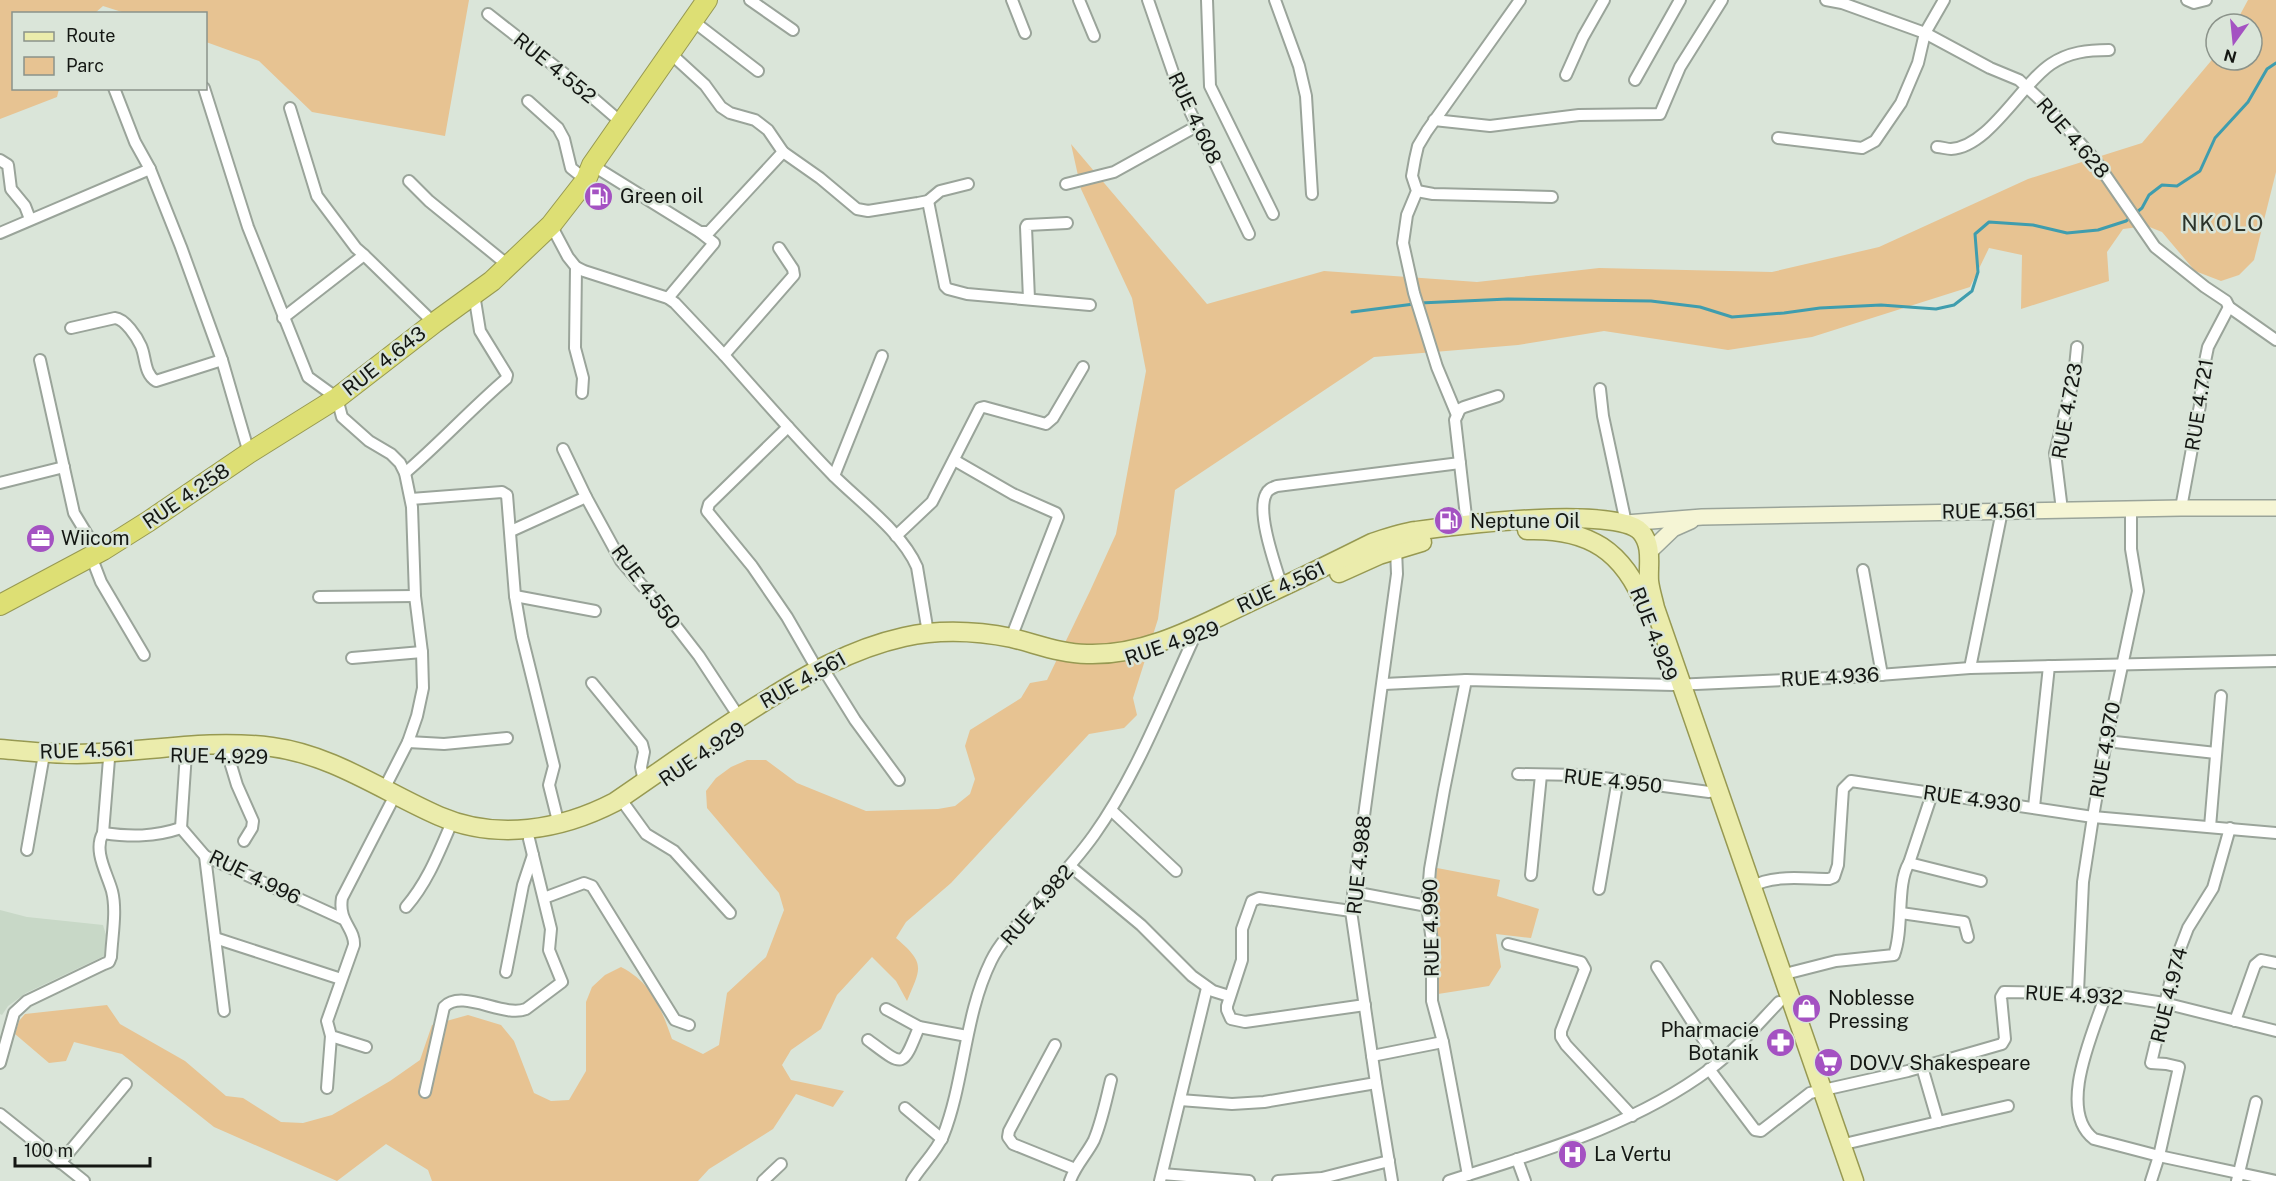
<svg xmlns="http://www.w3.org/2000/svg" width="2276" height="1181" viewBox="0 0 2276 1181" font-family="'Public Sans',sans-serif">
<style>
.built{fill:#c8d8c7}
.green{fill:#e7c392}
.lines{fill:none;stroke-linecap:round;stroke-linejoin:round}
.stream{stroke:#3f9dae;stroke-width:3}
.street-casing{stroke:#9aa49a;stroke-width:14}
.secondary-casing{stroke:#9aa49a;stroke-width:18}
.primary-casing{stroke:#979952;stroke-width:21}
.highway-casing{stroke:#979952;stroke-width:22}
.street{stroke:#fff;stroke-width:10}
.secondary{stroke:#f5f5d5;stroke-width:15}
.primary{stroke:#ebecac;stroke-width:18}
.highway{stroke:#dddf74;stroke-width:20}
.labels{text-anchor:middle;stroke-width:5;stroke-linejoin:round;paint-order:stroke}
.street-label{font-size:20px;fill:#141713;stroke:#dae5d9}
.poi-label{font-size:20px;fill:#141713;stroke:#dae5d9;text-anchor:start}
.quarter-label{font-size:22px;letter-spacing:1.5px;fill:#2b332a;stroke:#dae5d9}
</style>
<rect width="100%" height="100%" fill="#dae5d9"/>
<path class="built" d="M0 910 27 917 103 925 106 935 104 956 26 993 8 1006 2 1015 0 1014Z"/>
<g class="green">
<path d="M0 0H469L445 136 312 112 259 61 206 42V14L125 13 103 6 95 13 14 14V88L59 89 57 97 0 119Z"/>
<path d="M2248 0H2276V172L2254 260 2239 275 2221 281 2195 271 2162 232 2147 226 2123 229 2107 252 2109 281 2021 309 2022 255 1989 248 1970 287 1812 337 1728 350 1604 331 1518 345 1374 357 1175 490 1158 619 1133 698 1137 715 1124 728 1089 734 951 883 906 922 896 938C926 964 921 967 907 1001L896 981 872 957 837 995 821 1029 791 1050 782 1065 791 1080 844 1091 833 1107 796 1094 773 1129 709 1169 698 1181H432L428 1170 386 1144 337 1181 214 1127 122 1054 74 1042 66 1061 49 1063 15 1034 19 1021 25 1014 107 1005 120 1024 185 1061 226 1096 243 1098 281 1122 303 1123 332 1115 390 1081 420 1060 432 1025 468 1015 501 1025 514 1041 534 1093 551 1101 569 1100 586 1071V1002L592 987 605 975 621 967C652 983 661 1008 672 1039L703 1054 719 1045 727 993 766 957 784 910 779 893 707 808 706 791 716 778 731 767 747 760H766L797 783 866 811 938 809 955 806 970 794 975 779 965 746 970 730 1021 698 1030 683 1047 680 1090 591 1116 534 1146 371 1132 298 1081 189 1071 144 1207 304 1324 271 1477 282 1599 268 1772 272 1879 247 2028 179 2142 143 2216 55V60H2252V24H2235Z"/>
<path d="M1437 868 1500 880 1497 896 1539 909 1531 938 1496 934 1501 967 1489 986 1438 994 1441 949 1432 914Z"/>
</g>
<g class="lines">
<g class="stream">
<path d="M1420 303 1508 299 1651 301 1700 307 1732 317 1784 313 1820 308 1881 305 1936 309 1954 305 1972 291 1978 272 1975 234 1989 222 2033 225 2067 233 2098 230 2126 221 2142 208 2149 195 2162 185 2177 186 2200 171 2215 138 2248 102 2267 69 2276 63"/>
<path d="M1352 312 1414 304"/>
</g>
<defs>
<g id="street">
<path d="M750 0 793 30"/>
<path d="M1012 0 1025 33"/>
<path d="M1079 0 1094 36"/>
<path d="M1148 0 1177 84 1249 234"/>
<path d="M1207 0 1210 86 1273 214"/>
<path d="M1275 0 1299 66 1306 96 1312 194"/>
<path d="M1826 0 1842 3 1925 33 1990 68 2019 80 2049 108 2095 160 2155 247 2205 287 2226 301 2229 307 2276 340"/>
<path d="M2187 0 2194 3 2206 0"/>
<path d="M488 14 571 79 622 123"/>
<path d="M693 21 758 71"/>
<path d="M670 53 705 85 721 107 730 113 755 120 768 130 783 152 820 178 857 209 868 211 918 203 928 201 940 191 968 184"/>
<path d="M1566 75 1583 37 1604 0"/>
<path d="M1635 80 1680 0"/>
<path d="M114 88 135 142 150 169 181 247 222 360 249 453"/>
<path d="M204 88 248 227 308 377 337 398 342 417 369 441 391 454 400 463 405 473 412 507 415 596 422 652 423 688 417 716 408 742 384 789"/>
<path d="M528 101 558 128 564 139 571 168 586 180"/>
<path d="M290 108 317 196 356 248 364 255"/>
<path d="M1434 120 1490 126 1579 115 1660 114 1680 67 1722 0"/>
<path d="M1778 138 1862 148 1875 141 1901 103 1918 63 1925 33 1944 0"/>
<path d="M1937 147C1941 147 1947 149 1951 149 1989 147 2021 84 2051 64 2069 52 2088 50 2109 50"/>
<path d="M0 160 8 165 11 189 25 206 30 219"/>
<path d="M592 165 700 232 714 243 668 298"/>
<path d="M409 181 429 201 509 266"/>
<path d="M1066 184 1114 172 1197 126"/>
<path d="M1417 191 1433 194 1552 197"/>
<path d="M928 201 945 286 948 289 967 294 1090 305"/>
<path d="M551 225 568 257 576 267 584 271 668 298 675 303 724 355 794 275 793 269 779 248"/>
<path d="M700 232H709L783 152"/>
<path d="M0 233 150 169"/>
<path d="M576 267 575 348 583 378 582 393"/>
<path d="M1029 299 1026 227 1027 225 1067 223"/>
<path d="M283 318 364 255 434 323"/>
<path d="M71 328 115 318C125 319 137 337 141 346 146 357 144 374 156 381L222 360"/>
<path d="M724 355C760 396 795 436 833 475 860 502 902 532 917 567L928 633"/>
<path d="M40 360 74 513 88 536 103 550"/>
<path d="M1600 389 1603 416 1626 523"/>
<path d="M1457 415 1437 367 1414 293 1403 243 1407 215 1417 191 1412 176 1415 159 1418 146 1427 131 1520 0"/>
<path d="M788 427 709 504 707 511 752 566 787 617 817 669"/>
<path d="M563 449 586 497 621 561 665 612 699 656 739 717"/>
<path d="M954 460 1013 494 1056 513 1058 517 1011 638"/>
<path d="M405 473C440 443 471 409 506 379L507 375 480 331 474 294"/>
<path d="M834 476 882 356"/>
<path d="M0 483 64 467"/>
<path d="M411 499 502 492 507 495 515 596 522 637 554 766 549 785 559 825"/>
<path d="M2181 508 2200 405 2202 376 2208 347 2229 307"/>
<path d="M2062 510 2055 453 2074 377 2077 347"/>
<path d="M1467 525 1455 420 1460 409 1464 407 1498 396"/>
<path d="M511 531 586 497"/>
<path d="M896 536 932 502 980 408 984 407 1046 424 1053 418 1083 367"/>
<path d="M91 556 101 582 144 655"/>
<path d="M1863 570 1882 675"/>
<path d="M1282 587C1276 567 1256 513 1266 494 1268 489 1272 488 1277 486L1460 463"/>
<path d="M515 596 595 611"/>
<path d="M319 597 415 596"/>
<path d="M352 658 422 652"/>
<path d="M1970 668 2002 511"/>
<path d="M827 675 855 720 899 780"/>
<path d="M1466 680 1444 790 1430 869 1427 906 1432 941V1001L1443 1042 1468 1175"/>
<path d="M592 683 642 744 644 752 641 767 644 782"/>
<path d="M1384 684 1466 680 1674 685 1853 677 1970 668 2276 661"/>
<path d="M2106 741 2216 753"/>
<path d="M408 742 444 744 507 738"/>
<path d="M227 752 237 785 253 821 252 828 244 841"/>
<path d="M1518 774 1581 775 1709 792"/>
<path d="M625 805 646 834 674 851 730 913"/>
<path d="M2034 807 2049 666"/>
<path d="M1111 810 1176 871"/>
<path d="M2210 827 2221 696"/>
<path d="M181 828 186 753"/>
<path d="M103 833C131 837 154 837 181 828L205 856 343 919"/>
<path d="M27 850 43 760"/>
<path d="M205 856 224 1011"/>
<path d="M1909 863 1981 881"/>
<path d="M1070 866 1141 925 1192 976 1213 991 1229 996"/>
<path d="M1531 875 1541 775"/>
<path d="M1751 887C1773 874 1804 879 1829 879L1834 877 1838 865 1843 789 1851 781 2093 817 2276 833"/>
<path d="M1599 889 1618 779"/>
<path d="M1353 892 1427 906"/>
<path d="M544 898 584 883 592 886 675 1020 689 1025"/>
<path d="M406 907C426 884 437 857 449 829"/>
<path d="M1351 911 1259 898 1252 901 1242 929V960L1227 1006V1010L1231 1019 1245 1022 1365 1005"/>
<path d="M1901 913 1964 922 1968 937"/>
<path d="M215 938 341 979"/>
<path d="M1508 944 1581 962 1585 969 1561 1031V1037L1566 1045 1632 1116"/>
<path d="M1657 967 1718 1062"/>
<path d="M506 972 523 885 533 855"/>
<path d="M1781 975 1836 961 1894 955C1904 929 1896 884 1909 863L1932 794"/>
<path d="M2078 992 2083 882 2093 817 2106 741 2138 591 2131 549V509"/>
<path d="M2106 994C2094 1031 2056 1110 2094 1139L2159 1156 2276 1181"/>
<path d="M886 1009 919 1027 967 1036"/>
<path d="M2235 1021 2255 965 2261 960 2276 963"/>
<path d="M868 1040C904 1067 902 1069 919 1027"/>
<path d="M1055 1045 1009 1131 1008 1137 1013 1144 1075 1169"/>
<path d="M366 1047 331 1036 327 1021 354 945C355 928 338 922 342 898L391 803"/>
<path d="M1372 1056 1443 1042"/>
<path d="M0 1063 14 1013 27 1001 104 964 109 962 111 957C112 936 117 911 112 891 107 873 93 851 103 833L109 759"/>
<path d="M1922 1067 1938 1122 2008 1106"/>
<path d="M1709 1069 1755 1130 1761 1131 1810 1093 1908 1071 2002 1044 2005 1039 2001 997 2004 992 2106 994 2164 1003 2276 1031"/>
<path d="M327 1088 331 1036"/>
<path d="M425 1092 444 1007C462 988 503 1018 526 1009L562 982 549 950 551 929 529 839"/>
<path d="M1180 1100 1232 1104 1264 1102 1376 1083"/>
<path d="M905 1108 942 1139"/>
<path d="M0 1114 84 1181"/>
<path d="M1840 1145 1938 1122"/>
<path d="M1517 1159 1525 1181"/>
<path d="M60 1163 126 1084"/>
<path d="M1162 1174 1249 1181"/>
<path d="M763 1181 781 1164"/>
<path d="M912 1181C921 1166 936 1152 943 1136 965 1080 964 1016 991 961 999 944 1014 928 1027 914 1050 888 1074 863 1094 835 1136 776 1163 705 1193 640"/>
<path d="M1070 1181C1075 1166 1087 1154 1094 1140 1102 1121 1106 1100 1111 1080"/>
<path d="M1160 1181 1207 988"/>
<path d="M1278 1181 1322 1178 1389 1161"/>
<path d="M1392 1181 1376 1083 1351 911 1397 574 1396 549"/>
<path d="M1449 1181C1539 1152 1632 1127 1710 1069 1736 1050 1757 1025 1779 1002"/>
<path d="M2151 1181 2159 1156 2179 1067 2166 1064 2151 1063 2175 962 2188 928 2213 888 2230 828"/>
<path d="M2237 1181 2256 1102"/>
</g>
<g id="secondary">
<path d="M1626 523 1702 517 2181 508H2276"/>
<path d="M1649 552 1673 529 1691 521"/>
</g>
<g id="primary">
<path d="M1527 530C1589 528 1624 551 1646 608"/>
<path d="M1339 573 1379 555 1422 542"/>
<path d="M0 749C26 751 51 754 77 754 143 753 205 738 272 747 333 755 384 792 439 816 497 841 561 830 615 802 662 770 709 736 757 706 804 676 850 649 904 637 940 629 977 631 1012 638 1037 644 1062 654 1087 654 1146 656 1199 626 1250 602 1291 583 1332 563 1372 543 1387 538 1401 533 1416 531 1454 525 1618 505 1641 532 1653 546 1648 565 1649 581 1650 590 1653 599 1655 608L1854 1181"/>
</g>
<path id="highway" d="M0 605 103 550 149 521 249 453 337 398 434 323 492 281 551 225 586 180 592 165 707 0"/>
</defs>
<use href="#street" class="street-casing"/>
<use href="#secondary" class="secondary-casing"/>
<use href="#primary" class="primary-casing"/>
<use href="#highway" class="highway-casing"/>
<use href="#street" class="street"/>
<use href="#secondary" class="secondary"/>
<use href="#primary" class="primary"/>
<use href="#highway" class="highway"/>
</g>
<defs>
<symbol id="fuel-disc" viewBox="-11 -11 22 22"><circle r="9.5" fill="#a452c2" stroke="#dae5d9"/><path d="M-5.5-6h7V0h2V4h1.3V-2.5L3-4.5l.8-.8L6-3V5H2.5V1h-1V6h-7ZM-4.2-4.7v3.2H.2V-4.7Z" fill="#fff"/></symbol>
<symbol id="office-disc" viewBox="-11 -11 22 22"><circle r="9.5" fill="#a452c2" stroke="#dae5d9"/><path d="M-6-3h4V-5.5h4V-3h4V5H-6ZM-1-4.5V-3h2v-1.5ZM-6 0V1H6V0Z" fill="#fff"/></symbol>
<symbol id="shop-disc" viewBox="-11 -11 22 22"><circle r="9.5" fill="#a452c2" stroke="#dae5d9"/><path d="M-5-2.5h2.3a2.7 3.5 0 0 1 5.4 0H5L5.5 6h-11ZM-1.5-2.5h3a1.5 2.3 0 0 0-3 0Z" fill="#fff"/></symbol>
<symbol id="pharmacy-disc" viewBox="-11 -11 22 22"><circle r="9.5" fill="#a452c2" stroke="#dae5d9"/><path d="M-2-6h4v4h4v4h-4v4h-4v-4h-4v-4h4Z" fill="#fff"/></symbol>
<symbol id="supermarket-disc" viewBox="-11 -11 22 22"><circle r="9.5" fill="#a452c2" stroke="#dae5d9"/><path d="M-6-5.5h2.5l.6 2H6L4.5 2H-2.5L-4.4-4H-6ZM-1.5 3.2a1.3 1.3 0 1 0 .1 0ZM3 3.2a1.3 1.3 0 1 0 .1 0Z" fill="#fff"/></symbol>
<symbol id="hospital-disc" viewBox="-11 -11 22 22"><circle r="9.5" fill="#a452c2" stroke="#dae5d9"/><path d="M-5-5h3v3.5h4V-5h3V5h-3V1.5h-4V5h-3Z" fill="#fff"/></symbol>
</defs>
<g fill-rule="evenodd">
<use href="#fuel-disc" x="582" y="180" width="33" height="33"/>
<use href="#fuel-disc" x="1432" y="504" width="33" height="33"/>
<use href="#office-disc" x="24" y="522" width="33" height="33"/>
<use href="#shop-disc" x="1790" y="992" width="33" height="33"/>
<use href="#pharmacy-disc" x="1764" y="1026" width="33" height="33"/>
<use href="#supermarket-disc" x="1812" y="1046" width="33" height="33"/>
<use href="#hospital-disc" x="1556" y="1138" width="33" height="33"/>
</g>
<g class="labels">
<g class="street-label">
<text transform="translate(555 68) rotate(39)" y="7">RUE 4.552</text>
<text transform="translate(1195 118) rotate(65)" y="7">RUE 4.608</text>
<text transform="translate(2073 138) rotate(49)" y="7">RUE 4.628</text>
<text transform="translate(384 361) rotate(-38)" y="7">RUE 4.643</text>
<text transform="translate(2199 405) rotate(-81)" y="7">RUE 4.721</text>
<text transform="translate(2067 411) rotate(-80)" y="7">RUE 4.723</text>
<text transform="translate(186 496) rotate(-34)" y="7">RUE 4.258</text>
<text transform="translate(1989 511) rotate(-1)" y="7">RUE 4.561</text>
<text transform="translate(646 587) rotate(53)" y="7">RUE 4.550</text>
<text transform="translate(1281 587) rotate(-25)" y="7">RUE 4.561</text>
<text transform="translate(1654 634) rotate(69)" y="7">RUE 4.929</text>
<text transform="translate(1172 643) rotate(-19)" y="7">RUE 4.929</text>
<text transform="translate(1830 677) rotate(-3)" y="7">RUE 4.936</text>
<text transform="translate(803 680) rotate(-29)" y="7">RUE 4.561</text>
<text transform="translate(87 750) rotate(-2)" y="7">RUE 4.561</text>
<text transform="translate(2105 750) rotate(-80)" y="7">RUE 4.970</text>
<text transform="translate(702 754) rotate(-34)" y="7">RUE 4.929</text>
<text transform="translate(219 756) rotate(1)" y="7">RUE 4.929</text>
<text transform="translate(1613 781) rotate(6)" y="7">RUE 4.950</text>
<text transform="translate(1972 799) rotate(8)" y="7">RUE 4.930</text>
<text transform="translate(1359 865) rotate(-84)" y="7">RUE 4.988</text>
<text transform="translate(255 877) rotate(26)" y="7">RUE 4.996</text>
<text transform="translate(1037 905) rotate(-49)" y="7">RUE 4.982</text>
<text transform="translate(1431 928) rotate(-91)" y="7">RUE 4.990</text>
<text transform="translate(2074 995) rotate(3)" y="7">RUE 4.932</text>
<text transform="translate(2169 995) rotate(-76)" y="7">RUE 4.974</text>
</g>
<g class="poi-label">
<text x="620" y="203">Green oil</text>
<text x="1470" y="528">Neptune Oil</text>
<text x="61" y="545">Wiicom</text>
<text x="1828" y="1005">Noblesse<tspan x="1828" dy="23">Pressing</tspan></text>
<text x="1759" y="1037" text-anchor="end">Pharmacie<tspan x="1759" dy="23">Botanik</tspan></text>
<text x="1849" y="1070">DOVV Shakespeare</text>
<text x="1594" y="1161">La Vertu</text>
</g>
<g class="quarter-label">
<text x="2223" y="231">NKOLO</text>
</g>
</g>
<rect x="12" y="12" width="195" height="78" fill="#dae5d9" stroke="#8b938a" stroke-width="1.5"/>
<rect x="24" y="32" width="30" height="9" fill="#ebecac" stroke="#8b938a" stroke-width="1.5"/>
<text x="66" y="42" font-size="18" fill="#141713">Route</text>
<rect x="24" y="57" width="30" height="18" fill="#e7c392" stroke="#8b938a" stroke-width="1.5"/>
<text x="66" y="72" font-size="18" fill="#141713">Parc</text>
<g transform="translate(2234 42) rotate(195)"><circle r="28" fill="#dae5d9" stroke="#8b938a" stroke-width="1.5"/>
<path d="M0-4.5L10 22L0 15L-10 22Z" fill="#a452c2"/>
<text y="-9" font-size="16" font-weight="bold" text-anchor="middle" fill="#141713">N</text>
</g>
<path d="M15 1157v9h135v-9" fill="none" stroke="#141713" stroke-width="3"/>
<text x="24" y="1157" font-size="18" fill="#141713" stroke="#dae5d9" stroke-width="4.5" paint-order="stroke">100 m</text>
</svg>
